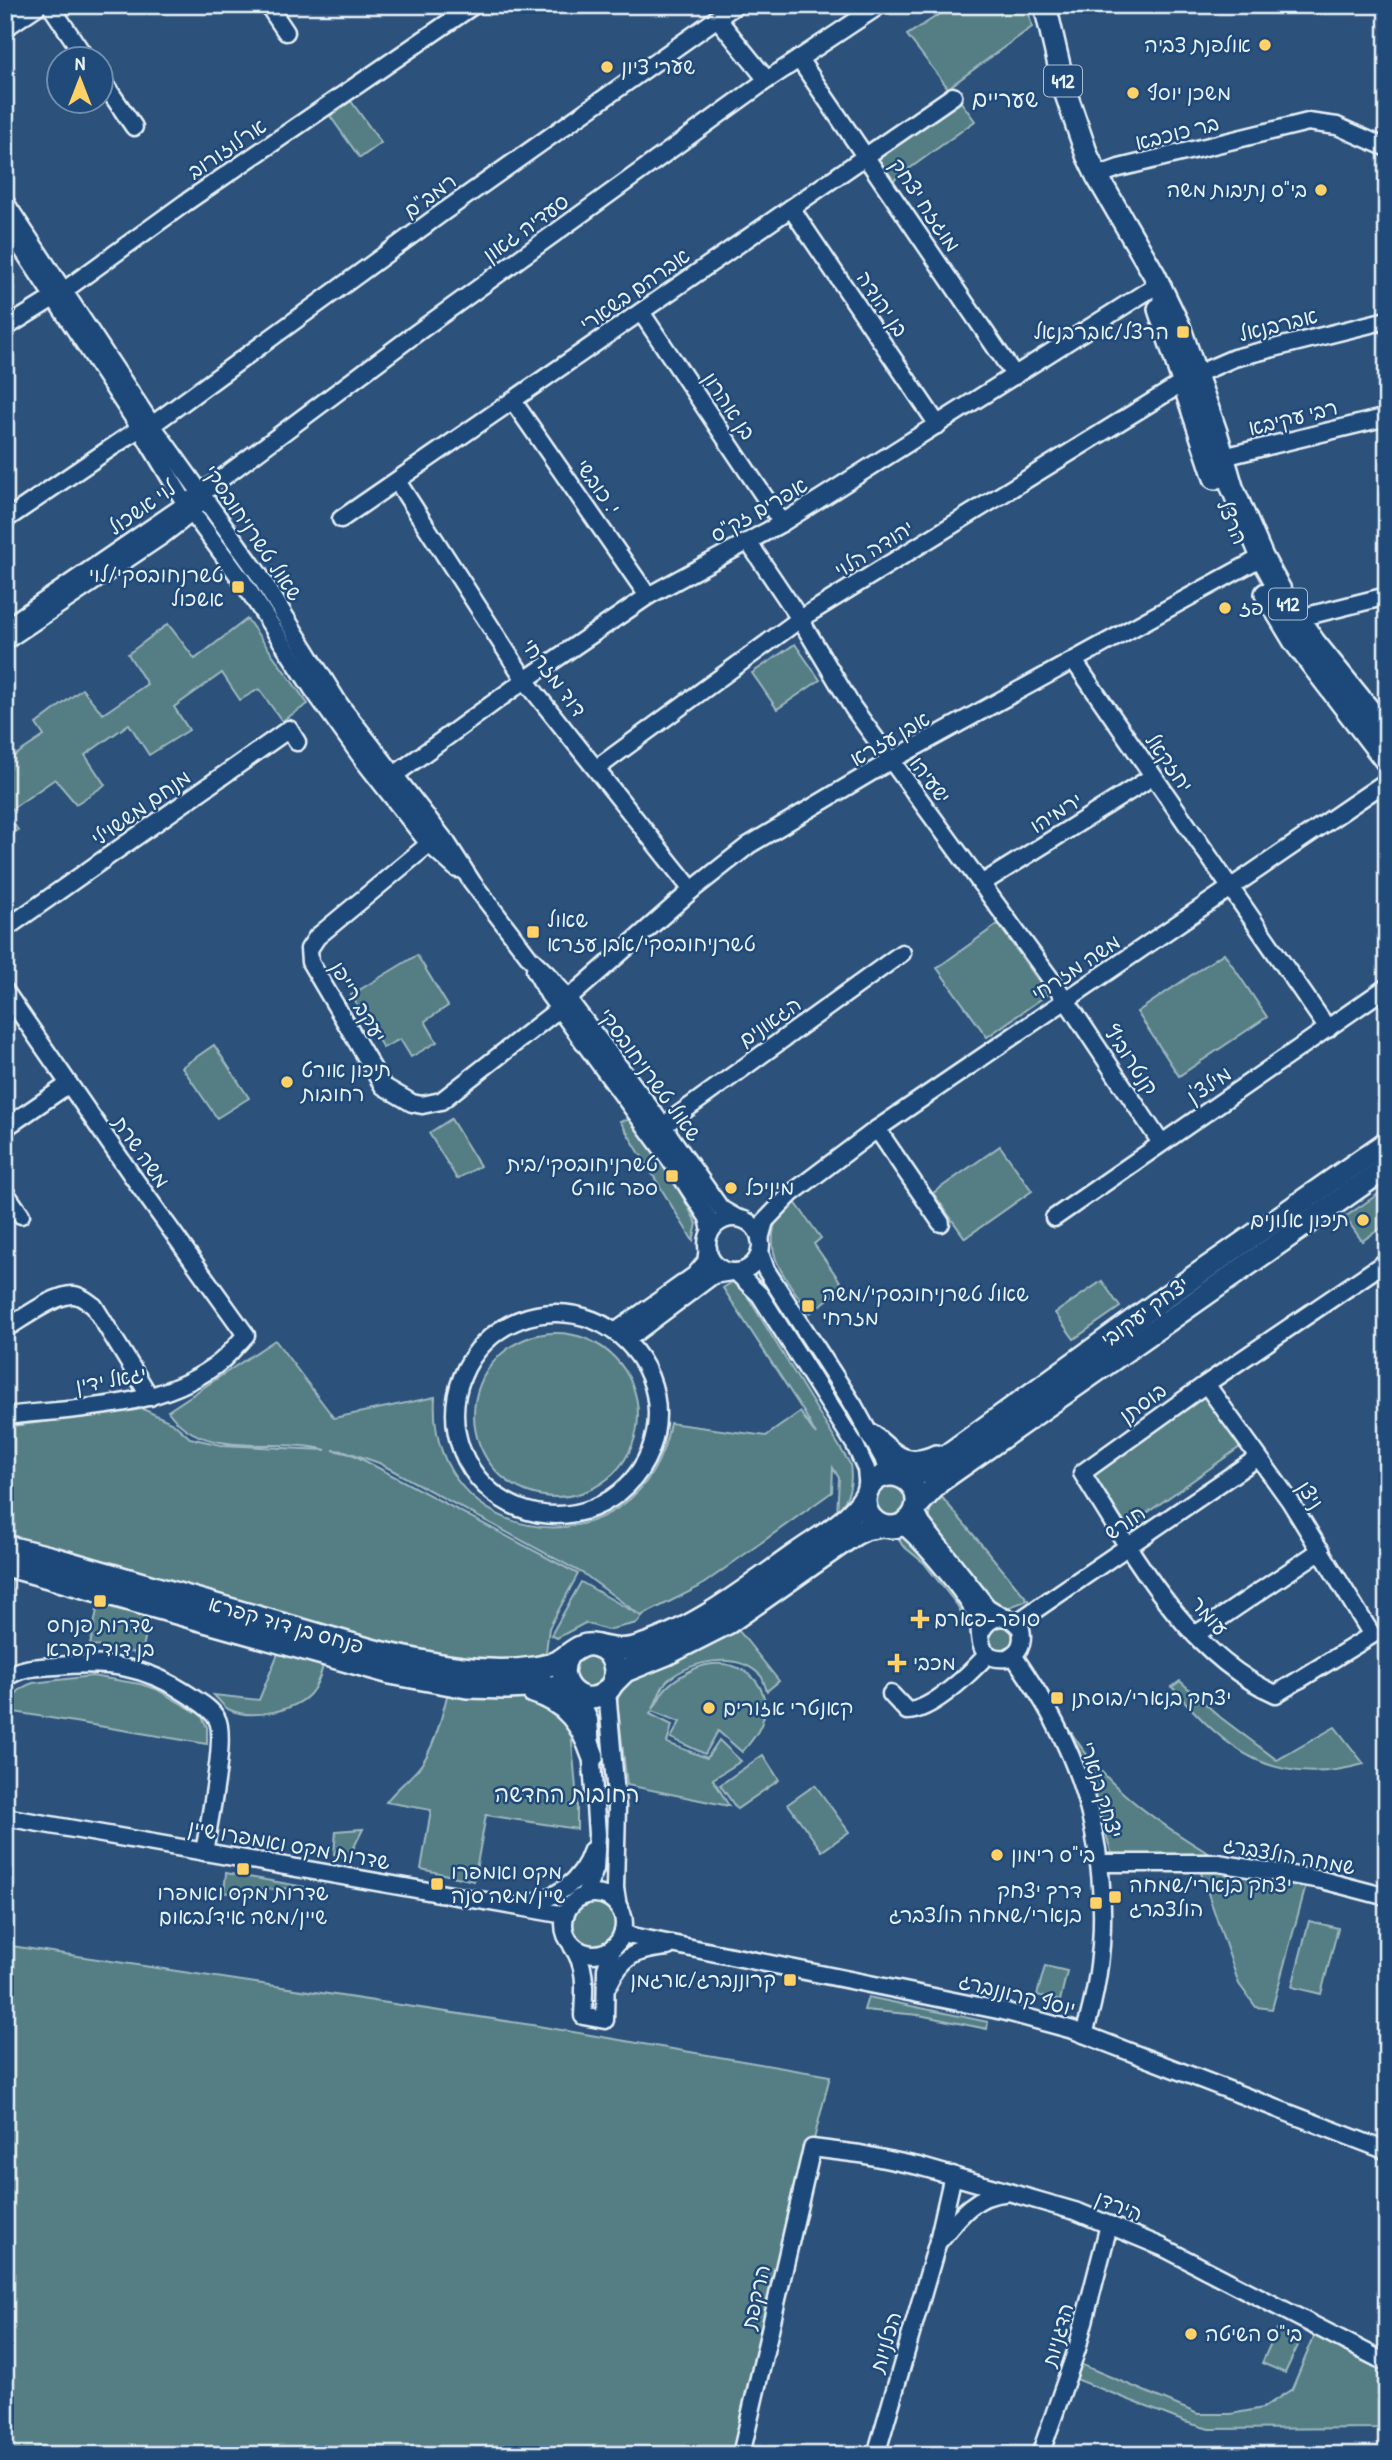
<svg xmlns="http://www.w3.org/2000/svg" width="1392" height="2460" viewBox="0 0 1392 2460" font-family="'Patrick Hand','Playpen Sans Hebrew',sans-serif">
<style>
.green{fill:#557e84;stroke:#9eb8be;stroke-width:2}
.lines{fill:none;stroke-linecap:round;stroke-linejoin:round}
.minor-casing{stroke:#e8f1f8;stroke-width:21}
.major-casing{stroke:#e8f1f8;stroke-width:26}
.minor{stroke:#1f4a7a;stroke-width:16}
.major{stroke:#1f4a7a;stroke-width:21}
.poi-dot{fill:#ffd166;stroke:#1f4a7a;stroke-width:2.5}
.labels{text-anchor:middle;stroke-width:5;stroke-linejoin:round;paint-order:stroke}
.shield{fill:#1f4a7a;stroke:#acbfd2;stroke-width:2}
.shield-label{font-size:19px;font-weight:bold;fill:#e8f1f8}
.poi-label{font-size:21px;fill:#e8f1f8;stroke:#1f4a7a;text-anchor:start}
.street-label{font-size:21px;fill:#e8f1f8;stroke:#1f4a7a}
.neighbourhood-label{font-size:23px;fill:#e8f1f8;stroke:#1f4a7a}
</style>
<rect width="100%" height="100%" fill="#2c517b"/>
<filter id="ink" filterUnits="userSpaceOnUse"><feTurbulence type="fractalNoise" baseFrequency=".0143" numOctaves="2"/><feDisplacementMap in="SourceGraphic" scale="14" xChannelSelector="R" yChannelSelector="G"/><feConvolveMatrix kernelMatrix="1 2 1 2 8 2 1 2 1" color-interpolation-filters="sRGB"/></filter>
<g filter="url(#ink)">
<g class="green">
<path d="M954 5H1027L1032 27 948 88 907 35Z"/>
<path d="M958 98 975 121 891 182 875 159Z"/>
<path d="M351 101 381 143 360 158 330 116Z"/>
<path d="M247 619 308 704 282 721 259 689 240 700 222 673 174 707 189 730 149 755 129 724 85 755 105 785 76 804 55 779 6 813 18 830 5 840V762L44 736 36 724 82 689 103 714 147 684 128 654 168 624 195 659Z"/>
<path d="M795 644 820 680 777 709 752 673Z"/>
<path d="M998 924 1048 994 987 1037 937 968Z"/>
<path d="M1224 953 1267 1017 1179 1076 1137 1012Z"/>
<path d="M417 955 448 1006 425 1021 437 1042 411 1057 400 1039 383 1048 351 995Z"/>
<path d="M214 1045 249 1098 217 1118 182 1067Z"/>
<path d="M451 1119 480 1166 457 1179 429 1133Z"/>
<path d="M637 1119 653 1140 697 1224 693 1241 620 1121Z"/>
<path d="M1000 1146 1032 1191 965 1238 933 1193Z"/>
<path d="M1384 1190 1387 1194V1224L1362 1241 1345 1217Z"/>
<path d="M795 1202 821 1238 814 1244 844 1287 810 1313C788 1280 762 1258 777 1217Z"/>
<path d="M737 1279 850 1464C853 1487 849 1495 837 1515L839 1478 833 1468 832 1492 699 1587 641 1616 584 1574 379 1463 345 1451 333 1450 354 1455 578 1574 549 1628 546 1652 516 1665 473 1661 373 1643 212 1593 5 1536V1427L143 1409 173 1423 190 1438 221 1445 326 1450C276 1436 203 1462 168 1411L275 1340 334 1418 435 1397C426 1553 643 1578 670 1423L766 1436 800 1412 816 1435 805 1414 723 1288Z"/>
<path d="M1102 1281 1120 1307 1074 1339 1055 1313Z"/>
<circle cx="556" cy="1415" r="82"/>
<path d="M1204 1395 1240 1447 1127 1527 1090 1475Z"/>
<circle cx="890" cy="1500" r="21"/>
<path d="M940 1495 1028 1600 1010 1607H999L990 1599 939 1536 930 1520V1506Z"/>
<path d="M906 1536 965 1604 971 1623V1630L957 1605 924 1563 902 1545 898 1537Z"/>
<path d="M5 1576 12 1577 11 1619H5Z"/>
<path d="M581 1582 641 1616 642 1617 637 1623 607 1630 585 1623 557 1638 551 1635Z"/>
<path d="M100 1595 150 1611 142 1654 90 1645Z"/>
<path d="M992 1623 1014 1626 1015 1648 993 1653 985 1633Z"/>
<path d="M739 1631 779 1681 767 1691C765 1687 764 1680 761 1676 737 1650 692 1661 668 1680 661 1686 657 1701 653 1709 656 1706 659 1698 663 1692 669 1682 684 1674 694 1669 722 1655 762 1669 765 1704 766 1723 754 1739 742 1752L718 1731 705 1754 671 1738 680 1722 652 1711 650 1714 672 1725 667 1743 707 1758 719 1740 741 1761 713 1779 729 1806 627 1785 617 1701 623 1685 728 1633Z"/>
<path d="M279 1651 324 1663C321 1673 318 1685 310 1694 294 1711 252 1720 230 1710 224 1708 219 1700 214 1695L259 1700Z"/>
<path d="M585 1652 603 1658 607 1677 594 1690 576 1686 571 1663Z"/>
<path d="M92 1676 140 1684 156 1689 201 1715 207 1727V1744L8 1711C12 1696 18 1688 33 1683Z"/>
<path d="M1180 1681 1220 1717 1277 1760 1335 1727 1364 1764C1274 1789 1228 1752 1172 1687Z"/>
<path d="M448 1692 517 1696 537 1702 564 1720 571 1731 577 1800V1829L486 1815 474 1881 421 1869 431 1810 386 1802C395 1790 407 1781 417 1770 434 1751 442 1716 448 1692Z"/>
<path d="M1071 1732C1105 1787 1158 1823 1213 1856L1112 1855 1090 1778Z"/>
<path d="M763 1755 779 1780 737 1809 720 1785Z"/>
<path d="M815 1785 849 1832 822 1851 788 1804Z"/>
<path d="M363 1829 348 1859 334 1854 336 1831Z"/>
<path d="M1200 1870 1307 1882 1272 2009 1256 2007 1239 1984Z"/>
<path d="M226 1873 305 1887 224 1893Z"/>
<circle cx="594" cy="1924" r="25"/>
<path d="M1309 1921 1338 1928 1321 1994 1292 1987Z"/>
<path d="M5 1945 532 2025 830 2076 734 2455H5Z"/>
<path d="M1045 1966 1067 1971 1060 2001 1037 1995Z"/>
<path d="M868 1997 988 2022 987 2029 919 2015 864 2010Z"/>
<path d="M1277 2329 1301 2339 1285 2373 1262 2363Z"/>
<path d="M1316 2332 1387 2367V2428L1209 2429 1185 2422 1071 2377 1078 2363 1198 2414H1231L1263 2408 1292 2389Z"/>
</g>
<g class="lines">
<defs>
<g id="minor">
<path d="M50 5 87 60"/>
<path d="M268 5 286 32"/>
<path d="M717 18 767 80"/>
<path d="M5 28 39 5"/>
<path d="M799 59 1015 376"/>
<path d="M102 80 134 127"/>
<path d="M1097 176 1119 168 1308 122 1337 126 1387 148"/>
<path d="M5 202 152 425 258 573 340 705 447 843 472 882 530 958 549 976 568 999 646 1102 721 1209 735 1217"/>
<path d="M791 208 938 425"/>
<path d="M5 223 140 428 185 503 243 582 312 688 364 761 429 844 457 869"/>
<path d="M641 312 782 523"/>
<path d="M5 328 55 297 185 203 474 5"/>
<path d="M513 401 648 596"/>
<path d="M152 425 442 213 736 5"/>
<path d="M1215 459 1387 417"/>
<path d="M397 481 525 680 692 890"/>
<path d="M341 519 953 96"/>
<path d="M5 520 140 428"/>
<path d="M749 543 800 619 853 708 1066 1000 1161 1143"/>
<path d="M1295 616 1311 615 1387 596"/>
<path d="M5 628 202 493 415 334 767 80 880 5"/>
<path d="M5 641 163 535 193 512 197 505"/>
<path d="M1074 661 1328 1029"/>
<path d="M597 768 800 619 1197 374 1234 358 1387 320"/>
<path d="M393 776 525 680 648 596 782 523 1152 288"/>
<path d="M429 844 317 937 309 949 310 962 383 1086 412 1103 422 1105 441 1101 560 1008 575 1009"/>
<path d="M981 884 1152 777"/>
<path d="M5 929 289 729 297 742"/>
<path d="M535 970 549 995 669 1158 708 1218 711 1231"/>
<path d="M5 991 133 1177 246 1335C236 1345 227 1358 215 1366 155 1409 76 1408 5 1416"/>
<path d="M568 999 692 890 749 845 890 761 1262 557"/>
<path d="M663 1126 902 953"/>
<path d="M5 1128 69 1084"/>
<path d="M877 1129 941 1223"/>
<path d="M5 1192 21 1215"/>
<path d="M1054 1218 1387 987"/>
<circle cx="734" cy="1245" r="27"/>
<path d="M760 1239 765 1221 792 1193 877 1129 1387 781"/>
<path d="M760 1253 766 1270 854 1406 885 1462 897 1475"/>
<path d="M736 1272 760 1295 855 1445 866 1469 868 1490"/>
<circle cx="556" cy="1414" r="101"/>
<path d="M5 1329C21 1320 56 1293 74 1295 82 1296 88 1302 94 1306L150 1397"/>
<path d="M615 1332 695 1275 706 1262 708 1248"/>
<path d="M626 1340 713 1275 731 1272"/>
<path d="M1206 1384 1290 1501 1372 1635 1276 1694C1186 1655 1132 1552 1082 1473L1206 1384 1387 1261"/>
<path d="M916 1512 922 1524 987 1607 1003 1617"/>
<path d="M902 1525C920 1537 968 1596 977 1617 982 1629 977 1643 986 1653 992 1658 999 1659 1007 1658 1020 1652 1024 1643 1021 1629 1009 1612 990 1614 981 1632"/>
<path d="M1016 1623 1257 1458"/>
<path d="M1195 1635 1321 1550"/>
<path d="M1013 1655C1028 1677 1043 1699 1055 1723 1105 1817 1116 1932 1084 2034"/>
<path d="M5 1679C19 1667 38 1667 56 1666 107 1661 146 1666 189 1695 199 1702 211 1708 217 1719 227 1736 208 1828 204 1852"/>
<path d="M607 1690 617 1807 615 1888 618 1907"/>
<path d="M891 1694 907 1711C932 1711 971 1672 988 1654"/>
<path d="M578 1695 589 1720 597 1834 595 1869 584 1896"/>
<path d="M5 1817 565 1915"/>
<path d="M1100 1863H1218L1322 1880 1387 1897"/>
<circle cx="594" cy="1924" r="30"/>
<path d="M523 1904C557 1899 581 1883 592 1850"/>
<path d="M622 1934 1003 2011 1073 2030 1387 2151"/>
<path d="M572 1946C588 1968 584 1991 583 2016L605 2020 606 1969 613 1947"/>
<path d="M609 1984C623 1955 636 1950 668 1947"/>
<path d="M940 2240C958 2218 974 2195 1004 2193"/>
<path d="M741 2455 812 2148 860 2154 918 2166 1078 2212 1162 2247 1387 2363"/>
<path d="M876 2455 938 2241 953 2175"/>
<path d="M1040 2455 1077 2349 1109 2225"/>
</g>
<g id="major">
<path d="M1045 5 1065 91 1087 155 1097 176 1154 274 1179 326 1216 432 1232 487 1262 557 1286 601 1314 642 1387 732"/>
<path d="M1159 309 1215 478"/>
<path d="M1266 594 1295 642 1387 762"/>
<path d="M872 1436C893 1455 906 1470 936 1456"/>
<circle cx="891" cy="1501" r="26"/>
<path d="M902 1477 924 1472 1168 1295 1387 1142"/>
<path d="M918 1505 940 1481 1387 1167"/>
<path d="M5 1546 53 1558 375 1651C426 1663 482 1676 534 1668 543 1667 551 1665 559 1661 572 1653 581 1641 597 1646 615 1652 621 1676 608 1690 584 1713 551 1683 568 1655"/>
<path d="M5 1565 390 1673 467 1687 507 1688 546 1686 570 1690"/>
<path d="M597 1646C610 1649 621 1651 634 1648 693 1632 746 1589 796 1554 820 1537 849 1522 865 1496"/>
<path d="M613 1683 625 1671 667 1654 728 1623 855 1534 865 1529 882 1526"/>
<path d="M533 1692C567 1702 582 1724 593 1756"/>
</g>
</defs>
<use href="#minor" class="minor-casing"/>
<use href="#major" class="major-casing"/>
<use href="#minor" class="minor"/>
<use href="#major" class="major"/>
</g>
</g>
<g class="poi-dot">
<circle cx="1265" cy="45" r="7"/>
<circle cx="607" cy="67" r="7"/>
<circle cx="1133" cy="93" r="7"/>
<circle cx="1321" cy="190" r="7"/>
<rect x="1176" y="325" width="14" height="14" rx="3.5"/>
<rect x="231" y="580" width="14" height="14" rx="3.5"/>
<circle cx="1225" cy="608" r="7"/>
<rect x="526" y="925" width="14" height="14" rx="3.5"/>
<circle cx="287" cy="1082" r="7"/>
<rect x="665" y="1169" width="14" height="14" rx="3.5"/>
<circle cx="731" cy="1188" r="7"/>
<circle cx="1363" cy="1220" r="7"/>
<rect x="801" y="1299" width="14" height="14" rx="3.5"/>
<rect x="93" y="1594" width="14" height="14" rx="3.5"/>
<path d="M916.5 1608.5h7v7h7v7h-7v7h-7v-7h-7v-7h7z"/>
<path d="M893.5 1652.5h7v7h7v7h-7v7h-7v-7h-7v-7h7z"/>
<rect x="1050" y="1691" width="14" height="14" rx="3.5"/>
<circle cx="709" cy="1708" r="7"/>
<circle cx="997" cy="1855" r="7"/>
<rect x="236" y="1862" width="14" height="14" rx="3.5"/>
<rect x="430" y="1877" width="14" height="14" rx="3.5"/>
<rect x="1108" y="1890" width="14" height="14" rx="3.5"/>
<rect x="1089" y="1896" width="14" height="14" rx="3.5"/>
<rect x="783" y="1973" width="14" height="14" rx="3.5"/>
<circle cx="1191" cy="2334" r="7"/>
</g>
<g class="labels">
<g class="shield">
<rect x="1044" y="65.5" width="38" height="31" rx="5"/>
<rect x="1269" y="588.5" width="38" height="31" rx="5"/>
</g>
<g class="shield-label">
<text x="1063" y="88">412</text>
<text x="1288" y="611">412</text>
</g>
<g class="poi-label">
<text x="1251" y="52" text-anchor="end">אולפנת צביה</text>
<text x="621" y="74">שערי ציון</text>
<text x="1147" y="100">משכן יוסף</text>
<text x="1307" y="197" text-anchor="end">בי"ס נתיבות משה</text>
<text x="1169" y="339" text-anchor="end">הרצל/אברבנאל</text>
<text x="224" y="582" text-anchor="end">טשרנחובסקי/לוי<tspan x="224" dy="24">אשכול</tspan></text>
<text x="1239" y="615">פז</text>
<text x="547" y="927">שאול<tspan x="547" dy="24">טשרניחובסקי/אבן עזרא</tspan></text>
<text x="301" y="1077">תיכון אורט<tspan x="301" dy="24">רחובות</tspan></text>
<text x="658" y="1171" text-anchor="end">טשרניחובסקי/בית<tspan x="658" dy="24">ספר אורט</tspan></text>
<text x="745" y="1195">מיניכל</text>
<text x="1349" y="1227" text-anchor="end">תיכון אלונים</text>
<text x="822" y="1301">שאול טשרניחובסקי/משה<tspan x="822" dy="24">מזרחי</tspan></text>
<text x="934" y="1626">סופר-פארם</text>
<text x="100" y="1632" text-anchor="middle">שדרות פנחס<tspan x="100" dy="24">בן דוד קפרא</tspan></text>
<text x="913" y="1670">מכבי</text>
<text x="1071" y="1705">יצחק בנארי/בוסתן</text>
<text x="723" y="1715">קאנטרי אזורים</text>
<text x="1011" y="1862">בי"ס רימון</text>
<text x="451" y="1879">מקס ואמפרו<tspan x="451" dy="24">שיין/משה סנה</tspan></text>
<text x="1129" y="1892">יצחק בנארי/שמחה<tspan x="1129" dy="24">הולצברג</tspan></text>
<text x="1082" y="1898" text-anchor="end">דרך יצחק<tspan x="1082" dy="24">בנארי/שמחה הולצברג</tspan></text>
<text x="243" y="1900" text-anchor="middle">שדרות מקס ואמפרו<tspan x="243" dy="24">שיין/משה אידלבאום</tspan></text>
<text x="776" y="1987" text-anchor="end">קרוננברג/ארגמן</text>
<text x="1205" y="2341">בי"ס השיטה</text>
</g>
<g class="street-label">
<text transform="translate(1177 133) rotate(-14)" y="7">בר כוכבא</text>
<text transform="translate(227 149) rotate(-34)" y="7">ארלוזורוב</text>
<text transform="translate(430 196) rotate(-36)" y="7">רמב"ם</text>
<text transform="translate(925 205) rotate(56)" y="7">מוגזח יצחק</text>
<text transform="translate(526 228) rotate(-36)" y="7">סעדיה גאון</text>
<text transform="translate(635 290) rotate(-35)" y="7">אברהם בשארי</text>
<text transform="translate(882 304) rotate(56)" y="7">בן יהודה</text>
<text transform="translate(1278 325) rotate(-14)" y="7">אברבנאל</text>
<text transform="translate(729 406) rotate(56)" y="7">בן אהרון</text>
<text transform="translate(1293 418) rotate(-14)" y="7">רבי עקיבא</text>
<text transform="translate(598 487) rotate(55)" y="7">י. כובשי</text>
<text transform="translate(142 508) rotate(-35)" y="7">לוי אשכול</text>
<text transform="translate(759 510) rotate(-30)" y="7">אפרים זק"ס</text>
<text transform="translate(1232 522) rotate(67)" y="7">הרצל</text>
<text transform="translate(253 533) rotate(56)" y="7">שאול טשרניחובסקי</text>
<text transform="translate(874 549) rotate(-32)" y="7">יהודה הלוי</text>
<text transform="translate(554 678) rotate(53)" y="7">דוד מזרחי</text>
<text transform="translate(890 739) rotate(-30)" y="7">אבן עזרא</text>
<text transform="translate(1169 763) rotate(55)" y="7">יחזקאל</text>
<text transform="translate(930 780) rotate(53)" y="7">ישעיהו</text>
<text transform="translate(141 808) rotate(-35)" y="7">מנחם מששוילי</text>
<text transform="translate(1056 813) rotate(-32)" y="7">ירמיהו</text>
<text transform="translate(1076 968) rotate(-34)" y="7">משה מזרחי</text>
<text transform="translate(358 1002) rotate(60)" y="7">יעקב רייפן</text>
<text transform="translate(770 1022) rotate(-35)" y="7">הגאונים</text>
<text transform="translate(1131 1060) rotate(56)" y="7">קנטרוביץ</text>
<text transform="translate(650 1075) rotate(54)" y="7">שאול טשרניחובסקי</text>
<text transform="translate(1209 1085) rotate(-34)" y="7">מילצ'ן</text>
<text transform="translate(141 1152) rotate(55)" y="7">משה שרת</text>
<text transform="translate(1145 1312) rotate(-36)" y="7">יצחק יעקובי</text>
<text transform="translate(111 1380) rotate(-10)" y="7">יגאל ידין</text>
<text transform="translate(1143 1403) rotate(-36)" y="7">בוסתן</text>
<text transform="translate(1310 1495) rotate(56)" y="7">ניצן</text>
<text transform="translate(1125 1523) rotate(-34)" y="7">חורש</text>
<text transform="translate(1209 1616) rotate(49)" y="7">עומר</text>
<text transform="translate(286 1625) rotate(16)" y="7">פנחס בן דוד קפרא</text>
<text transform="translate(1101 1790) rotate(73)" y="7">יצחק בנארי</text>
<text transform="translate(289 1845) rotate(10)" y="7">שדרות מקס ואמפרו שיין</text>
<text transform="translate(1289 1856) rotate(10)" y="7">שמחה הולצברג</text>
<text transform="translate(1017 1995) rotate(14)" y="7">יוסף קרוננברג</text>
<text transform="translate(1119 2206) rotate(22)" y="7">הירדן</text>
<text transform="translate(756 2297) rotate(-77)" y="7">הרקפת</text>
<text transform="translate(1058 2335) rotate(-74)" y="7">הדגניות</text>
<text transform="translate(886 2342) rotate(-73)" y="7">הכלניות</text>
</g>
<g class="neighbourhood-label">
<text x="1005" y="107">שעריים</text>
<text x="567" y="1802">רחובות החדשה</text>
</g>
</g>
<rect width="1392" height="2460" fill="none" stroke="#1f4a7a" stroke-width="28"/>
<rect x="14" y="14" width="1364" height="2432" fill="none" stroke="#e8f1f8" stroke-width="2.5" filter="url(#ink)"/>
<g transform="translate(80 80)"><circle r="33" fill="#1f4a7a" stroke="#6f8dac" stroke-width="2"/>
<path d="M0-5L12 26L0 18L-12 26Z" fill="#ffd166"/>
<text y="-10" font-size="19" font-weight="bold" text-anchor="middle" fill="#e8f1f8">N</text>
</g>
</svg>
